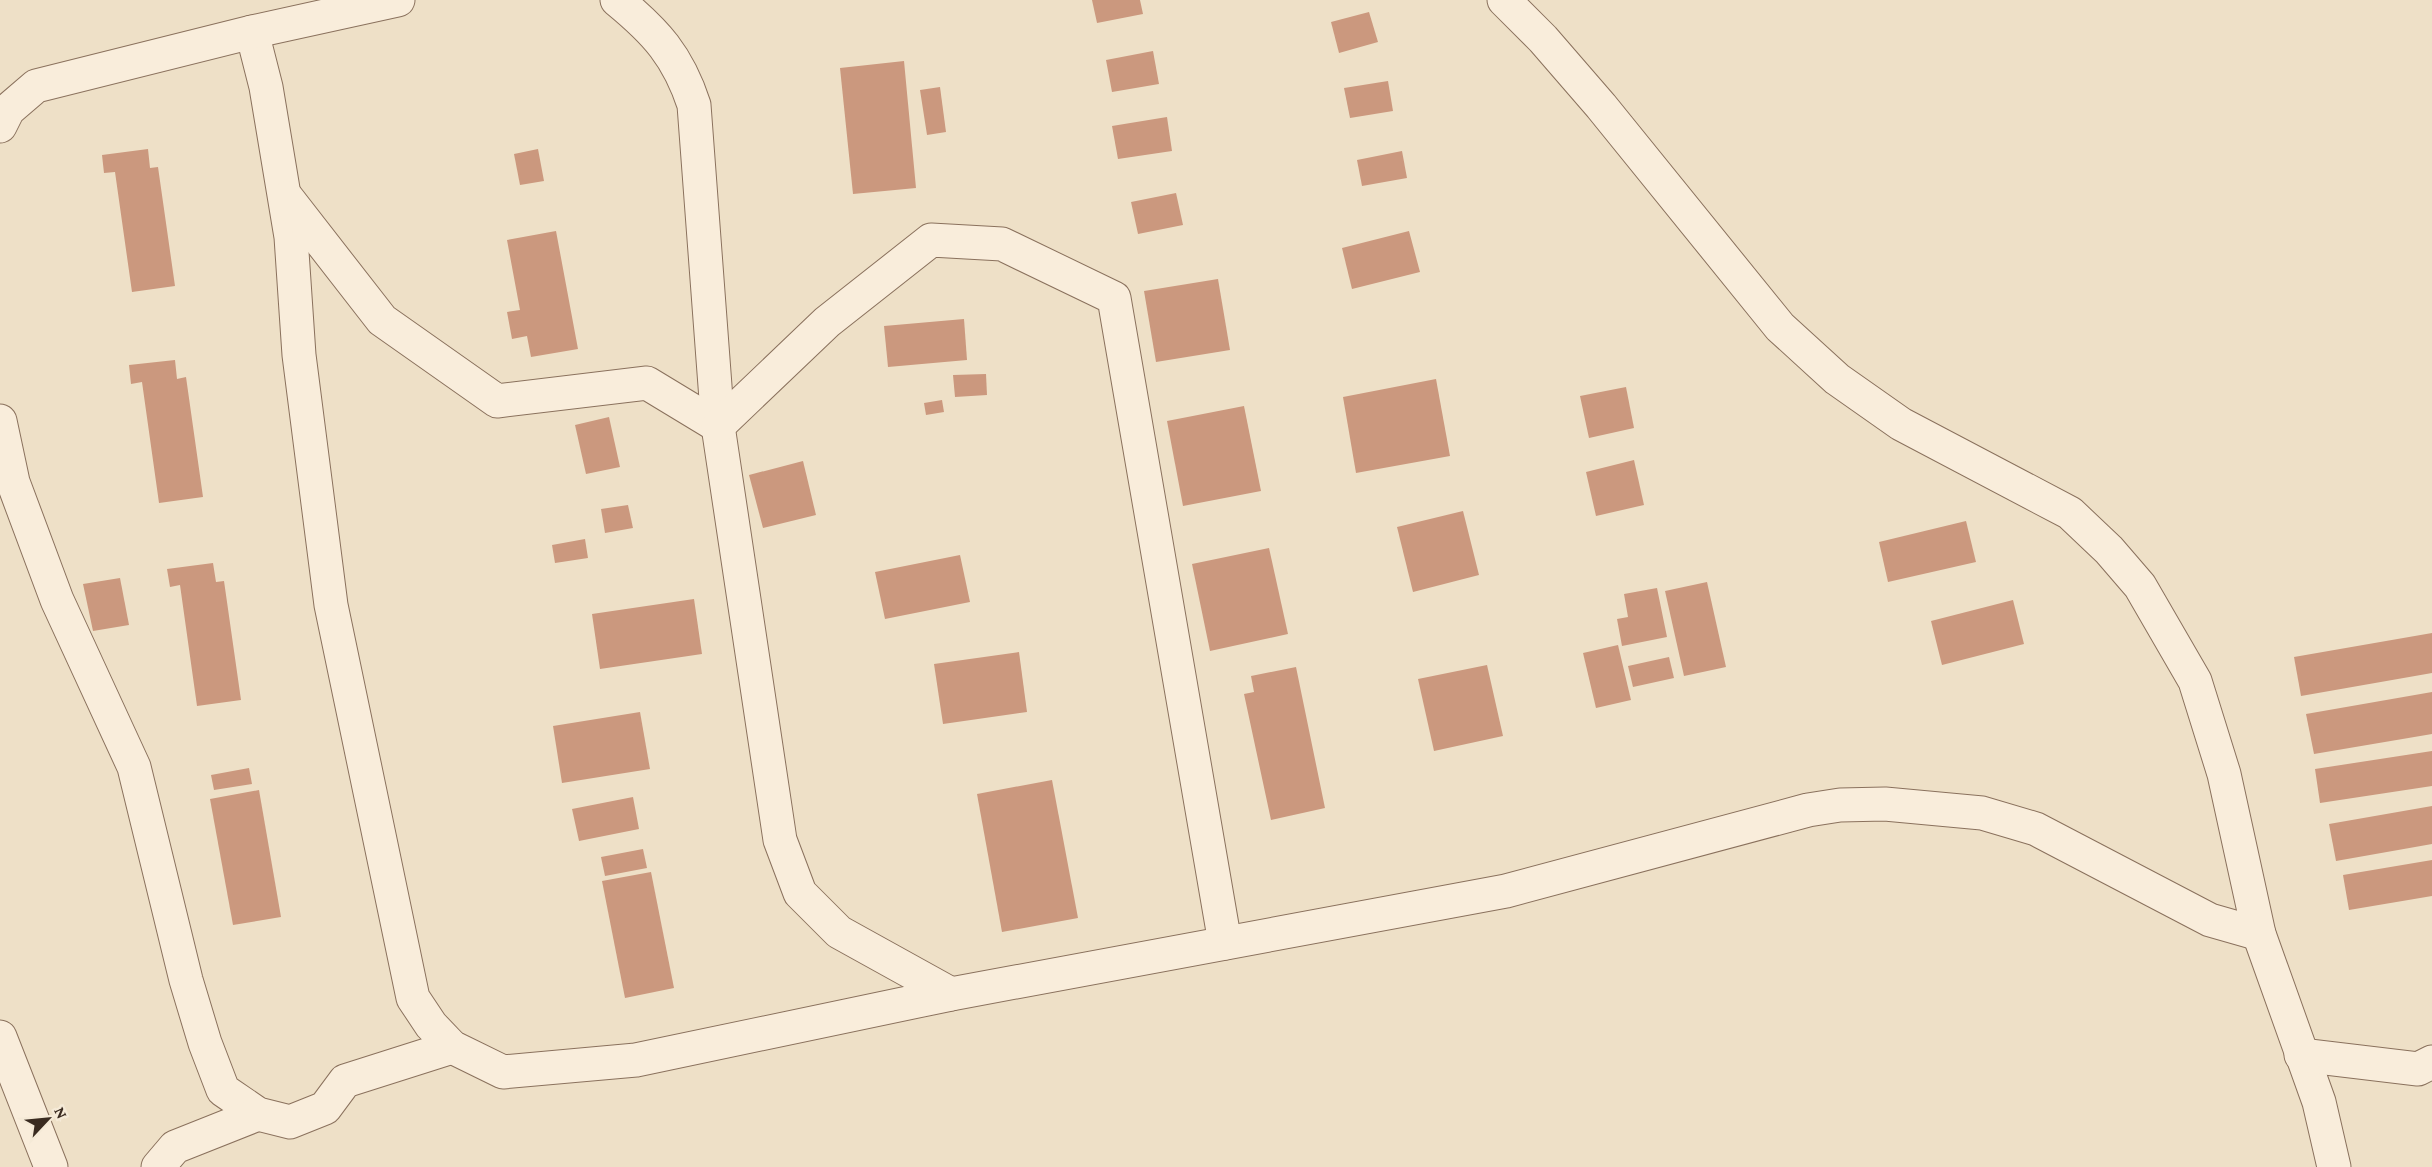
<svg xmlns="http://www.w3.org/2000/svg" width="2432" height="1167" viewBox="0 0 2432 1167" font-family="'Crimson Pro',serif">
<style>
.building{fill:#cb987e}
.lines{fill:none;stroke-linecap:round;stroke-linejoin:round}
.minor-casing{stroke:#8a715d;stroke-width:35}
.minor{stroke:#f9eddb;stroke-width:33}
</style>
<rect width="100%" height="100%" fill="#eee0c7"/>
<g class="building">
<path d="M1092 0H1140L1143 14 1097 23Z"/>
<path d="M1369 12 1378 42 1339 53 1331 22Z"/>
<path d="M1153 51 1159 84 1112 92 1106 60Z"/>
<path d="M904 61 916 188 853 194 840 68Z"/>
<path d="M1388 81 1393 111 1350 118 1344 88Z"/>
<path d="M940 87 946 132 927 135 920 90Z"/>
<path d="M1167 117 1172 151 1118 159 1112 126Z"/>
<path d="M148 149 150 168 158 167 175 286 132 292 115 172 104 173 102 155Z"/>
<path d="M538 149 544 181 520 185 514 154Z"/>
<path d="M1402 151 1407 178 1362 186 1357 160Z"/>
<path d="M1176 193 1183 225 1138 234 1131 202Z"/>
<path d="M556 231 578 349 531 357 527 336 512 339 507 312 520 310 507 240Z"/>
<path d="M1409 231 1420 272 1352 289 1342 248Z"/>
<path d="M1218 279 1230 350 1156 362 1144 291Z"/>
<path d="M964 319 967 360 888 367 884 326Z"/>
<path d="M175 360 177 379 186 377 203 497 159 503 142 382 131 384 129 365Z"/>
<path d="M986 374 987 395 955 397 953 375Z"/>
<path d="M1436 379 1450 456 1356 473 1343 397Z"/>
<path d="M1626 387 1634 428 1589 438 1580 396Z"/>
<path d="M942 400 944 412 926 415 924 403Z"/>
<path d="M1244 406 1261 491 1183 506 1167 421Z"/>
<path d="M609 417 620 467 586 474 575 425Z"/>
<path d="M1634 460 1644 505 1596 516 1586 472Z"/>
<path d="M803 461 816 515 763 528 749 475Z"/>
<path d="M628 505 633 528 605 533 601 509Z"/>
<path d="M1463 511 1479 575 1413 592 1397 527Z"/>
<path d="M1966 521 1976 562 1888 582 1879 542Z"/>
<path d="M585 539 588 558 555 563 552 545Z"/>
<path d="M1269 548 1288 634 1210 651 1192 564Z"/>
<path d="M960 555 970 602 885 619 875 572Z"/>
<path d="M213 563 216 582 224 581 241 700 197 706 180 585 170 587 167 569Z"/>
<path d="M120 578 129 625 93 631 83 584Z"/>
<path d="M1707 582 1726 667 1684 676 1665 591Z"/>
<path d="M1657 588 1667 637 1622 646 1617 619 1628 617 1624 594Z"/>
<path d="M694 599 702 654 600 669 592 614Z"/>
<path d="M2013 600 2024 644 1942 665 1931 621Z"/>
<path d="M2432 633V673L2301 696 2294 657Z"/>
<path d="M1618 645 1631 700 1596 708 1583 653Z"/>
<path d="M1019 652 1027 712 943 724 934 664Z"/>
<path d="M1669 657 1674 678 1633 687 1628 666Z"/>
<path d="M1487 665 1503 736 1434 751 1418 679Z"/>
<path d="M1296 667 1325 808 1271 820 1244 694 1254 692 1251 676Z"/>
<path d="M2432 692V734L2314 754 2306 714Z"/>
<path d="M640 712 650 769 562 783 553 726Z"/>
<path d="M2432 751V786L2320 803 2315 769Z"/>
<path d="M249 768 252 784 214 790 211 775Z"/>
<path d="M1052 780 1078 918 1002 932 977 794Z"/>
<path d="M259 790 281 917 233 925 210 799Z"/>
<path d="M633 797 639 829 579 841 572 809Z"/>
<path d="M2432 806V844L2336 861 2329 824Z"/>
<path d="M643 849 647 868 605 876 601 857Z"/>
<path d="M2432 860V896L2349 910 2343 875Z"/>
<path d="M651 872 674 988 625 998 602 881Z"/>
</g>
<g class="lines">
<defs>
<g id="minor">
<path d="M617 0C656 32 678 56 694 105L718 426 780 840 800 893 839 932 951 994"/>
<path d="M1504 0 1543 39 1601 106 1780 327 1837 379 1901 424 2070 513 2109 550 2140 586 2195 681 2224 774 2259 934 2319 1102 2334 1167"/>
<path d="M252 32 266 87 291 237 299 355 331 605 413 998 431 1025 452 1047 503 1072 636 1060 951 994 1506 891 1808 810 1840 805 1885 804 1982 813 2036 829 2210 920 2259 934"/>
<path d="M0 126 8 110 36 86 252 32 398 0"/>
<path d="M287 198 382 320 497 401 647 383 718 426"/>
<path d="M0 421 13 482 57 600 134 767 186 980 205 1043 223 1090 258 1114 290 1122 325 1108 345 1081 452 1047"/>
<path d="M718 426 827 322 931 240 1002 244 1114 298 1225 943"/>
<path d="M0 1037 51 1167"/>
<path d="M2301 1055 2418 1069 2432 1062"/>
<path d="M158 1167 175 1147 258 1114"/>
</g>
</defs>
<use href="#minor" class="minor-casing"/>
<use href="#minor" class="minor"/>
</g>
<g transform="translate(48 1119) rotate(64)" stroke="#f5ead7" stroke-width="4.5" paint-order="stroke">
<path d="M0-4.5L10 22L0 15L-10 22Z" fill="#3a2b20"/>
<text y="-9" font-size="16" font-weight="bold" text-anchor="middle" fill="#3a2b20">N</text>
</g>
</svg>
